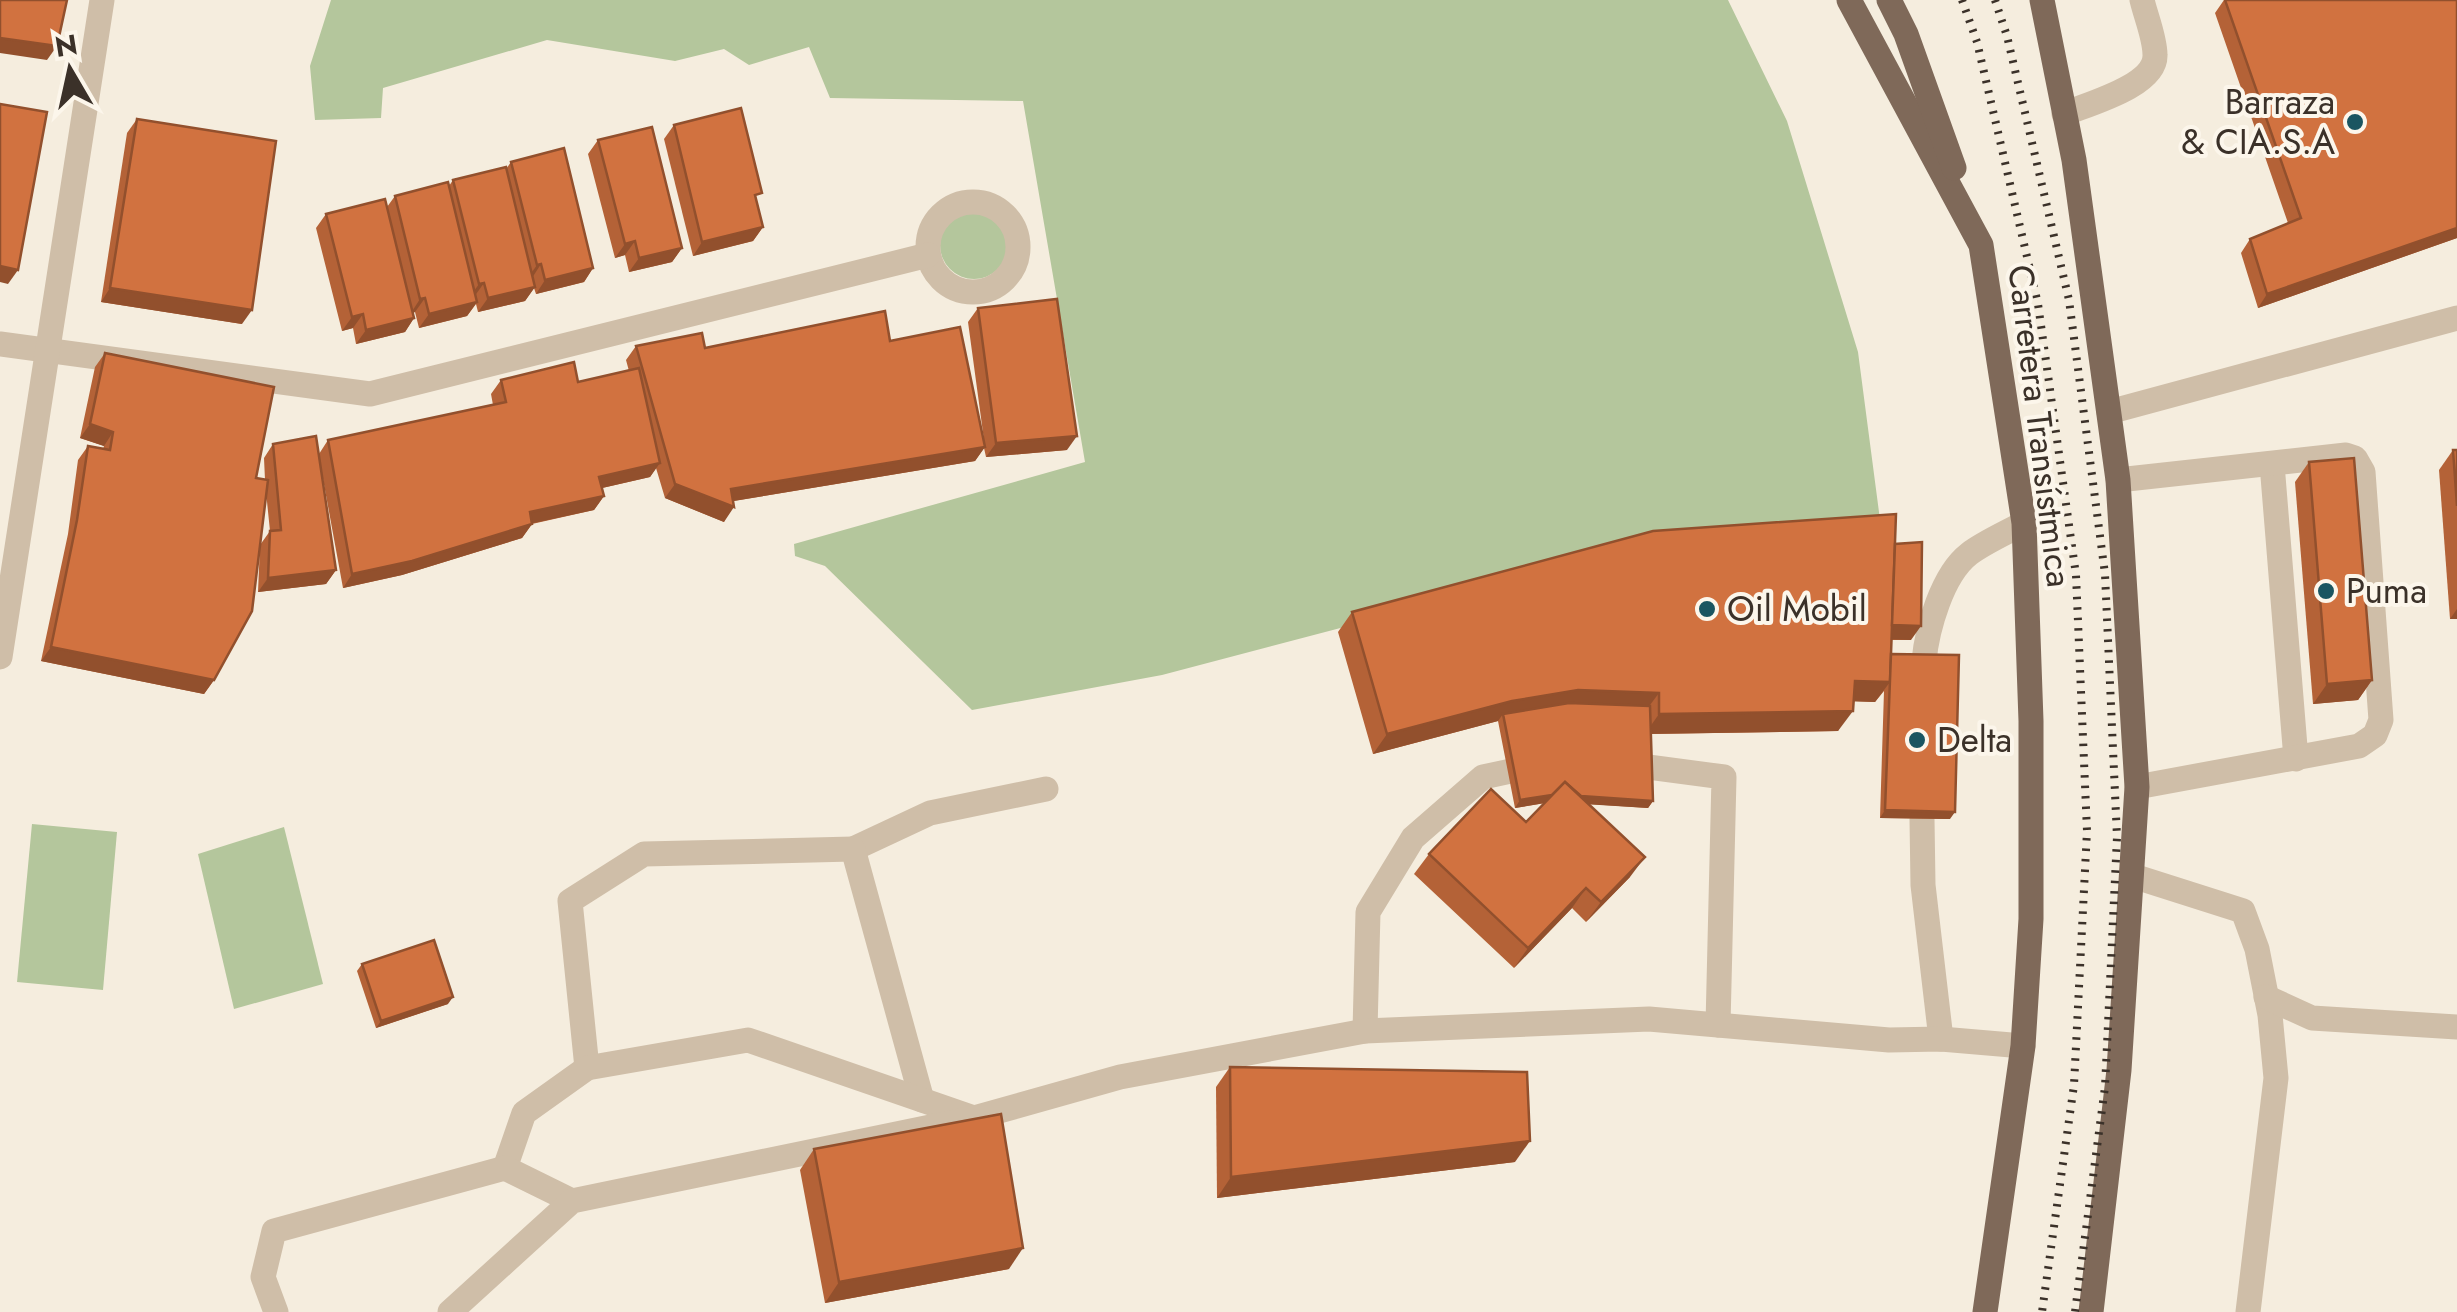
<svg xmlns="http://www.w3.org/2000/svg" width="2457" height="1312" viewBox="0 0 2457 1312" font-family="Jost,sans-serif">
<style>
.green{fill:#b4c69c}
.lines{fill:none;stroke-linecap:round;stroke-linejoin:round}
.minor{stroke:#cfbea8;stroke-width:25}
.major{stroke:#7f6959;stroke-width:25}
.rail{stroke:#3b3129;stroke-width:8;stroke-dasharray:2.5 8;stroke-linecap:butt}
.wall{fill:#b46237;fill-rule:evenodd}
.shaded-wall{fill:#92502d}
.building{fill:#d17240;stroke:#92502d;stroke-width:2.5}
.poi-dot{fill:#1a5561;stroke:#fcf6eb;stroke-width:4}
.labels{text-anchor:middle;stroke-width:8;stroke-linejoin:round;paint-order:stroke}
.poi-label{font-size:35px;fill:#3b3129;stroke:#fcf6eb;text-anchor:start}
.street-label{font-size:35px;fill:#3b3129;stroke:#fcf6eb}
</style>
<rect width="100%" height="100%" fill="#f5edde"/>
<g class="green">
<path d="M331 0H1728L1787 121 1858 352 1882 535 1527 579 1162 675 972 710 825 566 795 556 794 544 1085 462 1023 101 830 98 809 47 749 65 724 49 675 61 547 40 383 88 381 118 315 120 310 66Z"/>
<circle cx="974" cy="245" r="34"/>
<path d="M32 824 117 832 103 990 17 982Z"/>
<path d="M284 827 323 984 234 1009 198 854Z"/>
</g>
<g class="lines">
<g class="minor">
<path d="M2064 114C2088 104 2156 86 2155 55 2155 38 2146 17 2142 0"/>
<circle cx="973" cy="247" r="45"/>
<path d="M0 344 370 394 928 255"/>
<path d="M2109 412 2457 318"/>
<path d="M2272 464 2296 759"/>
<path d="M2118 480 2346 455 2355 458 2363 472 2381 720 2375 735 2359 746 2137 787"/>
<path d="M0 657 102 0"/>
<path d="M1924 661C1927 629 1942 575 1969 554 1985 542 2006 533 2024 523"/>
<path d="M1618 763 1724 777 1718 1025"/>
<path d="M1922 819 1923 885 1941 1039"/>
<path d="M853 849 930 813 1046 789"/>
<path d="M2133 876 2243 911 2257 949 2270 1015 2276 1078 2248 1312"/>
<path d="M2266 997 2312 1018 2457 1027"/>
<path d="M1365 1031 1368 912 1413 838 1483 777 1539 765"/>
<path d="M587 1068 570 901 644 854 853 849 922 1100"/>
<path d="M505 1168 524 1113 587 1068 748 1040 974 1118"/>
<path d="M276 1312 263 1277 274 1231 505 1168 572 1201"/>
<path d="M450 1312 572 1201 974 1118 1120 1077 1365 1031 1649 1019 1889 1040 1941 1039 2023 1046"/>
</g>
<g class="major">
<path d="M1849 0 1981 245 2024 523 2031 721V919L2023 1046 1985 1312"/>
<path d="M1889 0 1906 34 1954 168"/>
<path d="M2042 0 2074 160 2118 480 2137 787 2119 1070 2091 1312"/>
</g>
<g class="rail">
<path d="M1962 0 1977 42 2038 304 2076 575 2087 831 2074 1085 2042 1312"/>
<path d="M1995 0 2007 36 2069 300 2105 574 2117 837 2105 1087 2075 1312"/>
</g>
</g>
<g class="wall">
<path d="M2224 0H2457V238L2258 308 2241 253 2250 239 2288 223 2215 13Z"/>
<path d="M137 119 242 324 101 302 127 133Z"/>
<path d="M674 125 756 202 763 227 753 241 693 256 664 139Z"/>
<path d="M598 140 682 248 672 262 629 272 625 255 615 258 588 154Z"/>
<path d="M511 162 593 268 584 282 536 294 534 288 525 301 478 312 476 304 467 316 419 328 415 312 413 313 414 318 405 332 356 344 353 328 342 331 316 228 326 214 387 207 395 196 449 186 453 180 506 169Z"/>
<path d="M978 308 1067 450 986 457 984 448 975 461 733 501 724 522 665 498 656 468 650 477 602 488 604 496 594 510 532 524 522 538 402 575 343 588 321 468 336 570 326 584 258 592 260 545 214 680 204 694 41 661 68 534 78 460 88 446 103 449 104 446 80 438 95 367 105 353 256 478 265 480 264 458 273 444 319 454 328 440 493 405 491 394 501 380 578 382 629 371 626 360 636 346 705 348 890 341 984 440 968 322ZM266 492 270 531 260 545Z"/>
<path d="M2453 450H2457V619H2450L2439 470Z"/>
<path d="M2309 462 2372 680 2358 700 2313 704 2295 482Z"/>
<path d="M1895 544 1911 640H1891V654L1950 819 1880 818 1884 691 1875 702 1853 701 1838 731 1650 734 1653 801 1648 808 1589 804 1630 877 1586 922 1572 908 1514 968 1414 874 1429 854 1526 822 1545 803 1515 808 1498 721 1373 754 1338 632 1352 612Z"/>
<path d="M362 964 448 1004 376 1028 357 971Z"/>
<path d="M1230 1067 1515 1162 1217 1198 1216 1087Z"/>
<path d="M814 1149 1009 1269 825 1303 800 1170Z"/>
</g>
<g class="shaded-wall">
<path d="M0 38 57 46 47 60 0 53Z"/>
<path d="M763 227 753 241 693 256 702 242Z"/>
<path d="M2457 228V238L2258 308 2267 294Z"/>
<path d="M635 241 625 255 615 258 625 244Z"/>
<path d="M682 248 672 262 629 272 639 258Z"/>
<path d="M541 264 532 278 527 279 537 265Z"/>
<path d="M0 266 18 270 8 284 0 282Z"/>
<path d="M593 268 584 282 536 294 545 280Z"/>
<path d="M484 283 474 297 469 298 479 284Z"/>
<path d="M535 287 525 301 478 312 488 298Z"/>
<path d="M110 288 252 310 242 324 101 302Z"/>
<path d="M425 298 415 312 411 313 420 299Z"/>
<path d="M477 302 467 316 419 328 429 314Z"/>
<path d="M363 314 353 328 342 331 352 317Z"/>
<path d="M414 318 405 332 356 344 366 330Z"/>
<path d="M90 424 113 432 104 446 80 438Z"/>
<path d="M1077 436 1067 450 986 457 996 443Z"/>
<path d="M985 447 975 461 722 503 734 507 724 522 665 498 675 484 731 489Z"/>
<path d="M660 463 650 477 589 491 599 477Z"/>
<path d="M604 496 594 510 520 526 530 512Z"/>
<path d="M532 524 522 538 402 575 343 588 352 574Z"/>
<path d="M336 570 326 584 258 592 268 578Z"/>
<path d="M2457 609V619H2450Z"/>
<path d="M1887 625 1921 626 1911 640 1877 639Z"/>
<path d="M51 647 214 680 204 694 41 661Z"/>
<path d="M2372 680 2358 700 2313 704 2327 684Z"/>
<path d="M1855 681 1890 682 1875 702 1841 701Z"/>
<path d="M1578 690 1659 693 1644 713 1503 714 1498 721 1373 754 1387 734 1512 701Z"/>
<path d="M1853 711 1838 731 1645 734 1659 714Z"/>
<path d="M1556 795 1653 801 1648 808 1551 802 1515 808 1520 800Z"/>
<path d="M1885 810 1955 812 1950 819 1880 818Z"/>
<path d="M1645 857 1630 877 1586 922 1601 902Z"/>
<path d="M1586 888 1572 908 1514 968 1528 948Z"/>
<path d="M453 997 448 1004 376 1028 381 1021Z"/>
<path d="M1530 1141 1515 1162 1217 1198 1231 1177Z"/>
<path d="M1023 1248 1009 1269 825 1303 839 1282Z"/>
</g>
<g class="building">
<path d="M0 0H67L57 46 0 38Z"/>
<path d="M2225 0H2457V228L2267 294 2250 239 2301 218Z"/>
<path d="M0 104 47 112 18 270 0 266Z"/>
<path d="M741 108 762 193 755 195 763 227 702 242 674 125Z"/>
<path d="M137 119 276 141 252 310 110 288Z"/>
<path d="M652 127 682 248 639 258 635 241 625 244 598 140Z"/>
<path d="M564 148 593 268 545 280 541 264 537 265 511 162Z"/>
<path d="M506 167 535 287 488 298 484 283 479 284 453 180Z"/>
<path d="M448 182 477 302 429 314 425 298 420 299 395 196Z"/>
<path d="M385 199 414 318 366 330 363 314 352 317 326 214Z"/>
<path d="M1057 299 1077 436 996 443 978 308Z"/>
<path d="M885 311 890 341 960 327 985 447 731 489 734 507 675 484 636 346 702 333 705 348Z"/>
<path d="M105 353 274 387 256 478 268 480 252 611 214 680 51 647 77 520 88 446 110 450 113 432 90 424Z"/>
<path d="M574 362 578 382 639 368 660 463 599 477 604 496 530 512 532 524 412 561 352 574 328 440 506 402 501 380Z"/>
<path d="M316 436 336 570 268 578 270 531 281 530 273 444Z"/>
<path d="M2453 450H2457V506Z"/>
<path d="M2354 458 2372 680 2327 684 2309 462Z"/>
<path d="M1896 514 1890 682 1855 681 1853 711 1659 714V693L1578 690 1512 701 1387 734 1352 612 1653 531Z"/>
<path d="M1922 542 1921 626 1892 625 1895 544Z"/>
<path d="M1891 654 1959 655 1955 812 1885 810Z"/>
<path d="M1569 703 1650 706 1653 801 1581 796 1565 782 1552 795 1520 800 1503 714Z"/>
<path d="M1565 782 1645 857 1601 902 1586 888 1528 948 1429 854 1491 789 1526 822Z"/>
<path d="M434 940 453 997 381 1021 362 964Z"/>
<path d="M1230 1067 1527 1072 1530 1141 1231 1177Z"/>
<path d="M1001 1114 1023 1248 839 1282 814 1149Z"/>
</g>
<g class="poi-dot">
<circle cx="2355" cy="122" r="10"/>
<circle cx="2326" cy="591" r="10"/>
<circle cx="1707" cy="609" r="10"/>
<circle cx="1917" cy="740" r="10"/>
</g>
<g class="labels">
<g class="poi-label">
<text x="2335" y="114" text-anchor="end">Barraza<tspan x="2335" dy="40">&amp; CIA.S.A</tspan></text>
<text x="2346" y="603">Puma</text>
<text x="1727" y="621">Oil Mobil</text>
<text x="1937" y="752">Delta</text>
</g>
<g class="street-label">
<text transform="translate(2040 426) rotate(83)" y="12">Carretera Transístmica</text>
</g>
</g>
<g transform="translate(70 70) rotate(351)" stroke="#fcf6eb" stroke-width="8" paint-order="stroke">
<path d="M0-8L18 38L0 25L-18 38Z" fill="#3b3129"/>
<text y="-15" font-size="28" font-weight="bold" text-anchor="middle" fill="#3b3129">N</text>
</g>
</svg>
